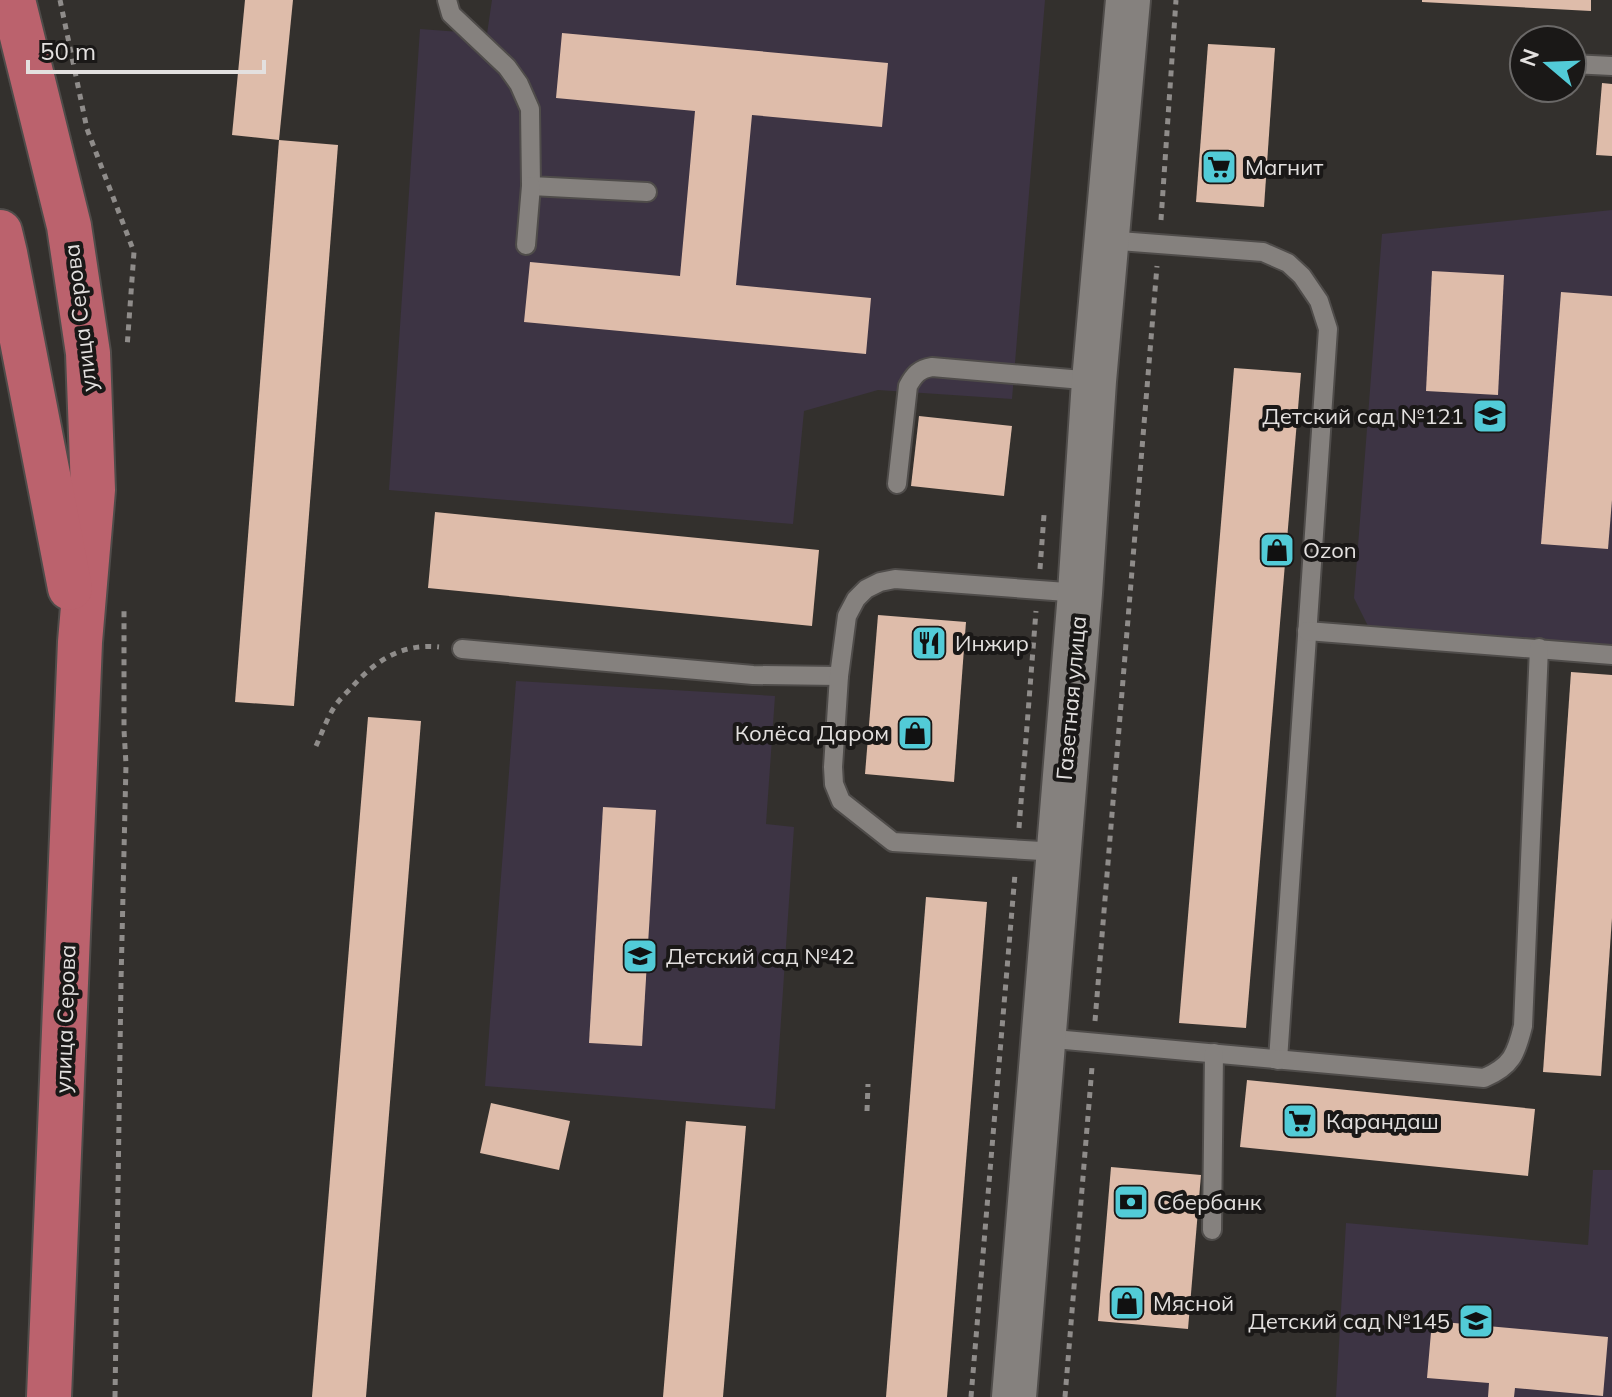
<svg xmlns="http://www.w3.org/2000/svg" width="1612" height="1397" viewBox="0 0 1612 1397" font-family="Mulish,sans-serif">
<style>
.education{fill:#3d3444}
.building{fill:#debcaa}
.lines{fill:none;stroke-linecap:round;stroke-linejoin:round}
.service-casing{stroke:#4f4c4a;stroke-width:22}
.secondary-casing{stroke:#4f4c4a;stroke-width:48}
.primary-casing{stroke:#4f4c4a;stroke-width:48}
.path{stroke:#8f8c8a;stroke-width:5;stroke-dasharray:6 6;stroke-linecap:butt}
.service{stroke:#85817e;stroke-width:18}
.secondary{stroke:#85817e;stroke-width:44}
.primary{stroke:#bb626d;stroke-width:44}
.labels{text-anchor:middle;stroke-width:8;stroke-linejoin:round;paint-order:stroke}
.poi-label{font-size:22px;fill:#e3e0df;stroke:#1a1817;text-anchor:start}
.street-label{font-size:22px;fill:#e3e0df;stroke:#1a1817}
</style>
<rect width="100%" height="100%" fill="#33302d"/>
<g class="education">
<path d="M492 0H1045L1012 399 878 390 804 411 793 524 389 490 420 29 487 34Z"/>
<path d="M1612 210V647L1368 626 1354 598 1382 234Z"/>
<path d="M516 681 775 696 766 824 794 827 775 1109 485 1086Z"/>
<path d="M1593 1170H1612V1397H1336L1346 1223 1588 1245Z"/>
</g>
<g class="building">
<path d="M245 0H293L279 140 232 135Z"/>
<path d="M1422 0H1591V11L1422 2Z"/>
<path d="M562 33 888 63 882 127 752 115 736 285 871 298 866 354 524 322 530 262 680 276 695 111 556 98Z"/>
<path d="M1208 44 1275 48 1264 207 1196 202Z"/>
<path d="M1602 83 1612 84V156L1596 155Z"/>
<path d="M279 140 338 145 294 706 235 702Z"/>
<path d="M1432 271 1504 275 1498 395 1426 391Z"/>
<path d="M1561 292 1612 296V500L1608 549 1541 544Z"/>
<path d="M1234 368 1301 373 1246 1028 1179 1023Z"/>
<path d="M919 416 1012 426 1004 496 911 486Z"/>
<path d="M435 512 819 550 812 626 428 588Z"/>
<path d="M878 615 966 622 954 782 865 774Z"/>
<path d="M1571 672 1612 675V918L1601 1076 1543 1072Z"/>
<path d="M368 717 421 721 366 1397H312Z"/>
<path d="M603 807 656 810 642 1046 589 1043Z"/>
<path d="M926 897 987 902 947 1397H886Z"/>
<path d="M1247 1080 1535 1109 1528 1176 1240 1147Z"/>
<path d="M491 1103 570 1121 559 1170 480 1153Z"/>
<path d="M686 1121 746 1126 723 1397H663Z"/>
<path d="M1111 1167 1201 1175 1188 1329 1098 1321Z"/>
<path d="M1432 1321 1608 1337 1603 1396 1515 1388 1514 1397H1488L1489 1383 1427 1378Z"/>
</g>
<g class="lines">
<defs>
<g id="service">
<path d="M447 0 451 14 507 67 519 84 530 109 531 186 647 192"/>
<path d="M1572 64 1612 66"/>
<path d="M1106 240 1263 252 1288 263 1302 276 1319 301 1328 329 1278 1060"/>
<path d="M526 245 531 186"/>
<path d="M897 484 908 386C914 375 919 369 932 367L1094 381"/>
<path d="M1307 631 1612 655"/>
<path d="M462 649 753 675 839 676"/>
<path d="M1059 852 893 842 841 801 834 784 833 767 839 676 847 616 856 599 866 589 880 582 895 579 1080 593"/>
<path d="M1043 1038 1484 1078C1512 1066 1516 1054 1523 1026L1539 648"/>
<path d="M1212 1230 1214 1053"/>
</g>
<path id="secondary" d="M1014 1397 1080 593 1094 381 1128 0"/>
<g id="primary">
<path d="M13 0 69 226 88 353 93 490 80 642 49 1397"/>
<path d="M0 232 5 253 70 588"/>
</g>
</defs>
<use href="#service" class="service-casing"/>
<use href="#secondary" class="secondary-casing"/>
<use href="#primary" class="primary-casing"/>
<g class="path">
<path d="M60 0 87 129 134 252 127 348"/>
<path d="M1161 220 1176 0"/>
<path d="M1040 569 1044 515"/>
<path d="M316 746C322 733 327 718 335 706 339 700 346 693 352 687 375 661 402 643 439 647"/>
<path d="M1019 828 1036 611"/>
<path d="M1095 1021 1157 266"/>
<path d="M867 1111 868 1084"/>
<path d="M115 1397 121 982 126 764 124 730V606"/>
<path d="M971 1397 1015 874"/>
<path d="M1065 1397 1092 1067"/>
</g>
<use href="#service" class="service"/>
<use href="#secondary" class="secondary"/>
<use href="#primary" class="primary"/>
</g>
<defs>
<symbol id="supermarket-square" viewBox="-11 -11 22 22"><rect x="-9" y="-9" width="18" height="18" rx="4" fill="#52cbd7" stroke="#1a1817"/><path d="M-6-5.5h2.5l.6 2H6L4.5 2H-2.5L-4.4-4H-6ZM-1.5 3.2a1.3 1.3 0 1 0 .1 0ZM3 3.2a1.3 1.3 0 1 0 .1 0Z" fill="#111"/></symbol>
<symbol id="school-square" viewBox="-11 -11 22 22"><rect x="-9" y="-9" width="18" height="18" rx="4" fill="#52cbd7" stroke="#1a1817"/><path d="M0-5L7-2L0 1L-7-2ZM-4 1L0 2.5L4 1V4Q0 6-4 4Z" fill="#111"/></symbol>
<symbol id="shop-square" viewBox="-11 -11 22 22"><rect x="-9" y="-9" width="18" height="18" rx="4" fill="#52cbd7" stroke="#1a1817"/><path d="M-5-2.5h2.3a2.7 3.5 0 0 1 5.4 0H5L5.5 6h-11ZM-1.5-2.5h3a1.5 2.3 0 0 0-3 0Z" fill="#111"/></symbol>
<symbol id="restaurant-square" viewBox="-11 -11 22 22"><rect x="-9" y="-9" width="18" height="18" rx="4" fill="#52cbd7" stroke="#1a1817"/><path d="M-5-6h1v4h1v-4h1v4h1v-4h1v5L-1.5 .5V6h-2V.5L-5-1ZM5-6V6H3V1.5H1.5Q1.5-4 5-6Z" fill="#111"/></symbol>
<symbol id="bank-square" viewBox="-11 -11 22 22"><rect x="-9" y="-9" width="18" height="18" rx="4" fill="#52cbd7" stroke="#1a1817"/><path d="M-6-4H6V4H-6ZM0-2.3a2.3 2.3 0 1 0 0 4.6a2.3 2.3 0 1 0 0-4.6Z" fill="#111"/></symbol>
</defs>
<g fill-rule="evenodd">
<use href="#supermarket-square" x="1199" y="147" width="40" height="40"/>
<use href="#school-square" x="1470" y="396" width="40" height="40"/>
<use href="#shop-square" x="1257" y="530" width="40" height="40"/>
<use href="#restaurant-square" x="909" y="623" width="40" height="40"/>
<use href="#shop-square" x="895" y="713" width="40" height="40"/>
<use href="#school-square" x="620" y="936" width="40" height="40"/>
<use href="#supermarket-square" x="1280" y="1101" width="40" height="40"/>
<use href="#bank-square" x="1111" y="1182" width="40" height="40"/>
<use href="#shop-square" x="1107" y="1283" width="40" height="40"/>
<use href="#school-square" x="1456" y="1301" width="40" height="40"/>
</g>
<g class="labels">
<g class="poi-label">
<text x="1245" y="175">Магнит</text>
<text x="1464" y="424" text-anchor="end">Детский сад №121</text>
<text x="1303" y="558">Ozon</text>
<text x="955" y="651">Инжир</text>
<text x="889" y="741" text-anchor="end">Колёса Даром</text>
<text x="666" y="964">Детский сад №42</text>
<text x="1326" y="1129">Карандаш</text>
<text x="1157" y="1210">Сбербанк</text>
<text x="1153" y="1311">Мясной</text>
<text x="1450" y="1329" text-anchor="end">Детский сад №145</text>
</g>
<g class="street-label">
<text transform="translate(80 318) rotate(-97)" y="8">улица Серова</text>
<text transform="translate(1071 698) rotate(-85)" y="8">Газетная улица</text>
<text transform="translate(65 1019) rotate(-88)" y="8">улица Серова</text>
</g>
</g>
<g transform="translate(1548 64) rotate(289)"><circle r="38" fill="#1a1817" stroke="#6a6867" stroke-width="2"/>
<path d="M0-6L14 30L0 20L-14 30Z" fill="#52cbd7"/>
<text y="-12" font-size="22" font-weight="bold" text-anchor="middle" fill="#e3e0df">N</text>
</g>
<path d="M28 60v12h236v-12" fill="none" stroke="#e3e0df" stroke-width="4"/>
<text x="40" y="60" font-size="24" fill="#e3e0df" stroke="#1a1817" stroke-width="6" paint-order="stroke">50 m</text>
</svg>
